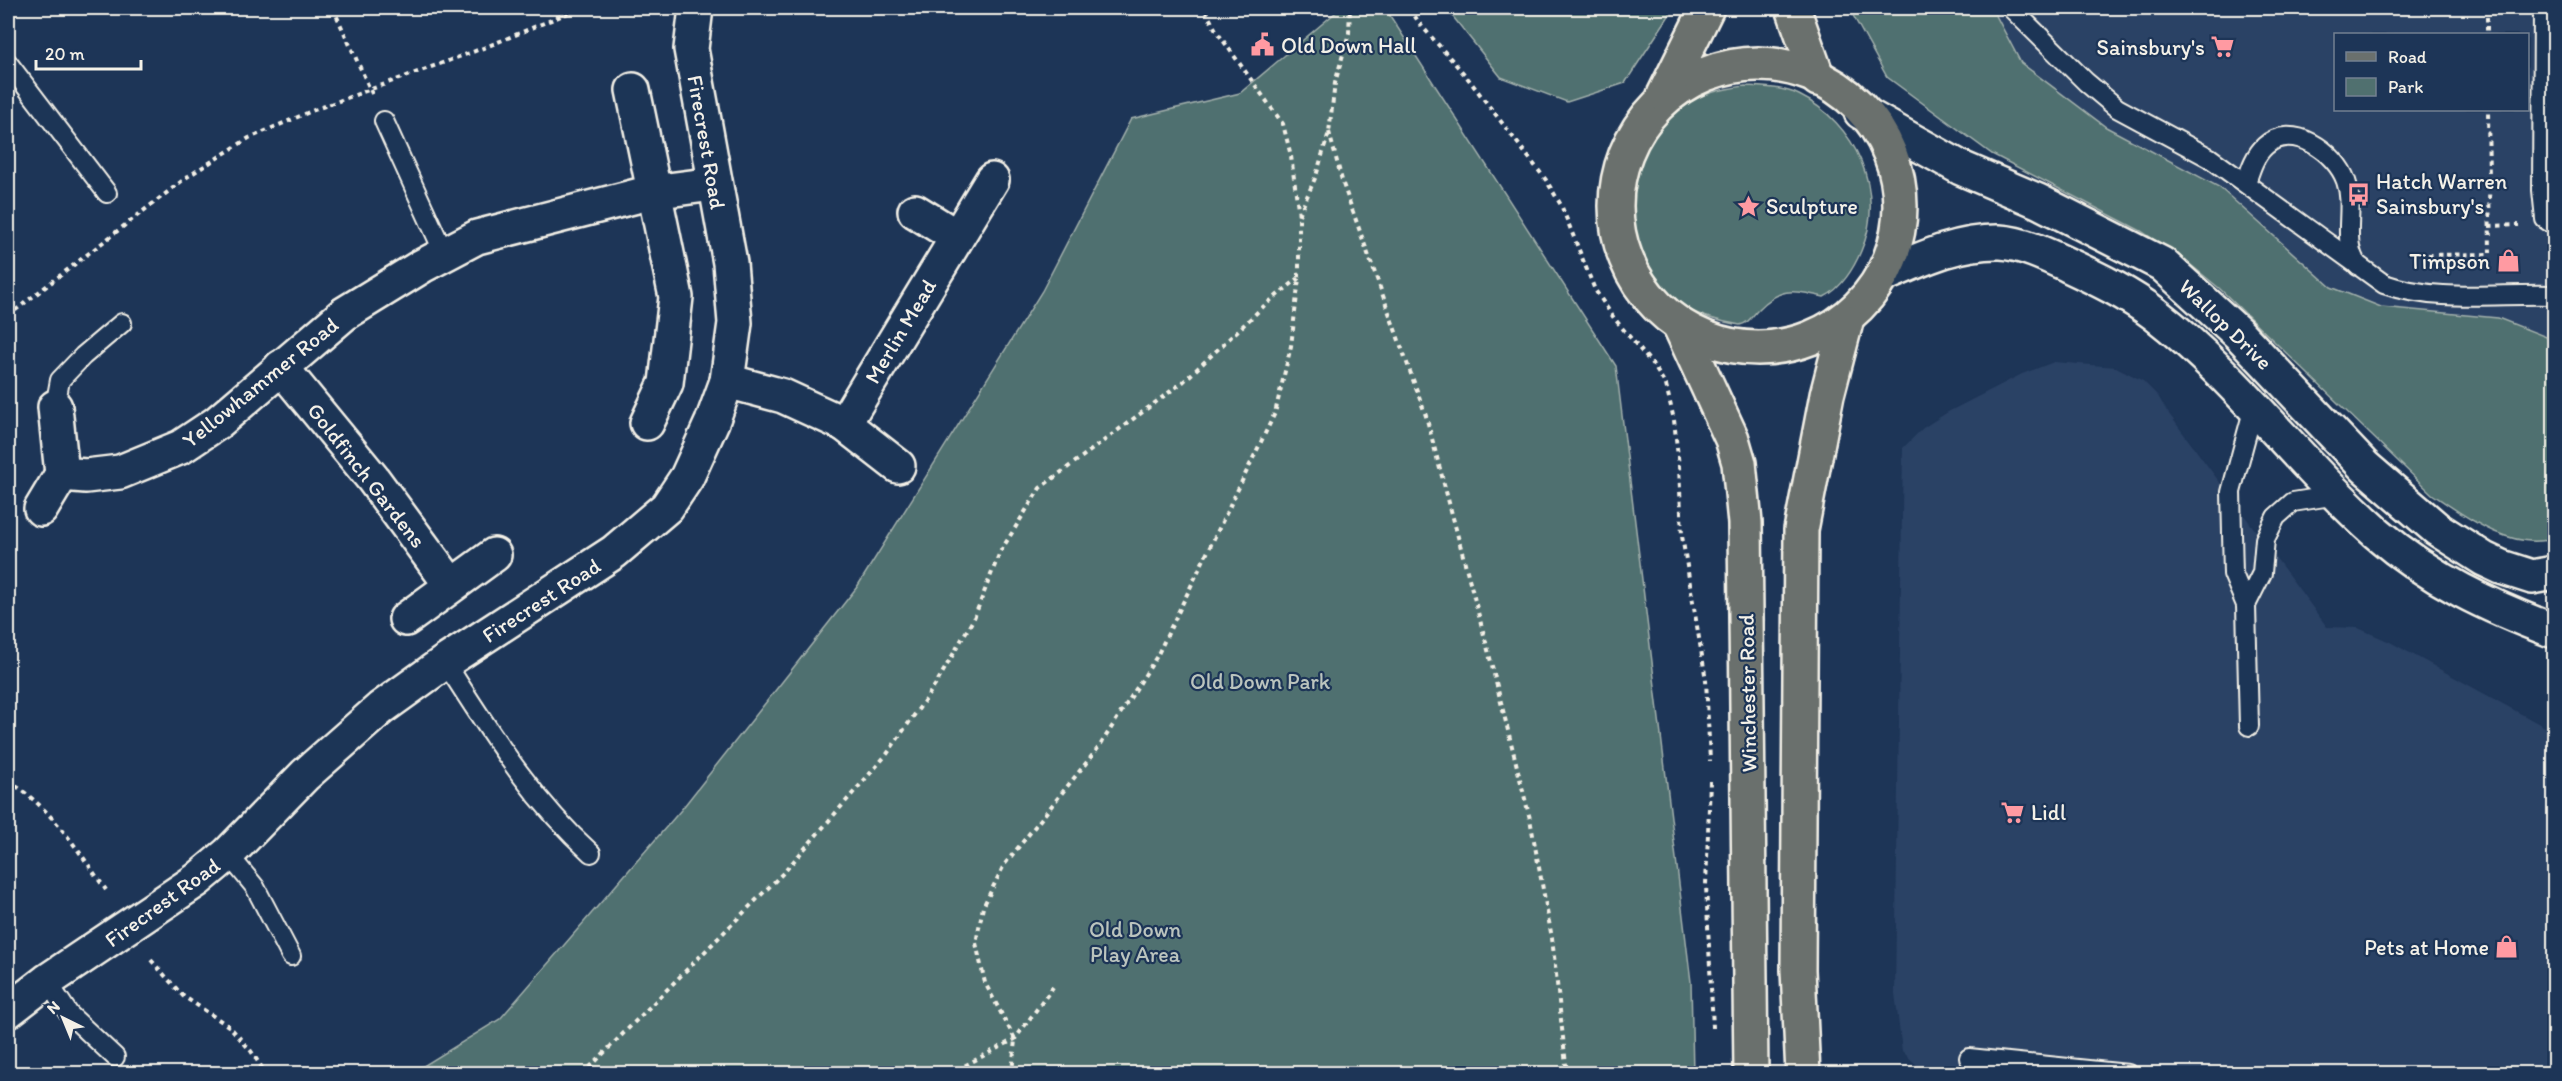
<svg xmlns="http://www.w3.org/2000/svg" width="2562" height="1081" viewBox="0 0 2562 1081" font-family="Itim,sans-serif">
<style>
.built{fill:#2b4265;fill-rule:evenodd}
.green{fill:#50706f;stroke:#a2b0ac;stroke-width:1.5}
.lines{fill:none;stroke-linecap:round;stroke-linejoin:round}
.lane-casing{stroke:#f4f1e8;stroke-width:22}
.street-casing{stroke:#f4f1e8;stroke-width:38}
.secondary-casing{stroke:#f4f1e8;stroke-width:38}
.primary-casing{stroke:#f4f1e8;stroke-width:38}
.path{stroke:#f4f1e8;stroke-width:4;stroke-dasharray:4.5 4.5;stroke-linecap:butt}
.lane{stroke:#1d3557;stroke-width:18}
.street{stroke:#1d3557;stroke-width:33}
.secondary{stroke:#1d3557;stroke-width:33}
.primary{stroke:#6a706d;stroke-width:33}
.labels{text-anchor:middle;stroke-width:4.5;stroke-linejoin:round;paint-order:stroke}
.poi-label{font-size:22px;fill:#f4f1e8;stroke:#1d3557;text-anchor:start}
.street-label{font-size:22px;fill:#f4f1e8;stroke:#1d3557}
.park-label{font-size:22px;fill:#bbc4be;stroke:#1d3557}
</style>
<rect width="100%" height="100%" fill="#1d3557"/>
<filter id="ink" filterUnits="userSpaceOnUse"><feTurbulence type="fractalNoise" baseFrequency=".0167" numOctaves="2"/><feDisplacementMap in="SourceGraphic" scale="12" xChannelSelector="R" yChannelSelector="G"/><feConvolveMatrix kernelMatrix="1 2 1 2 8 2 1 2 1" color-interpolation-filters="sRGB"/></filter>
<g filter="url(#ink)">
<g class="built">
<path d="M1992 8H2554V340L2498 318 2381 307 2331 287 2219 187 2106 127 2020 63ZM2336 34H2528V110H2336Z"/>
<path d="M2054 362 2116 367 2143 381 2158 396 2166 410 2327 627 2358 628 2390 642 2554 732V1073L1926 1074 1902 1051 1895 993 1903 448 1923 428 1948 412 2022 374Z"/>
</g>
<g class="green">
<path d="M1341 8H1385L1616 366 1691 982 1693 1073H412L500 1019 681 810 857 587 1042 291 1131 119 1240 93Z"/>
<path d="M1446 8H1674L1625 83 1567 102 1501 77Z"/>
<path d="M1849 8H1992L2021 63 2106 127 2219 187 2331 287 2381 307 2498 318 2554 340V538C2512 552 2466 517 2432 494L2219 288 2186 261 2141 231 1992 154 1887 77Z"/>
<path d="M1745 86C1762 87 1783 87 1799 95 1856 123 1887 192 1861 251 1854 268 1841 289 1824 297 1795 291 1782 285 1758 310 1752 316 1749 323 1740 325 1723 322 1704 318 1688 309 1609 268 1614 158 1680 108 1700 94 1721 89 1745 86Z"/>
</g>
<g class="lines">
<defs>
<g id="lane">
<path d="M2011 8 2086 82 2117 108 2210 158 2384 284C2438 303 2498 293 2554 295"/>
<path d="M2543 8 2542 190 2545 219 2554 225"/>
<path d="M8 63 107 193"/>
<path d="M384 121 444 253"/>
<path d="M2246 183C2250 171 2254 156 2265 146 2292 121 2336 152 2346 181 2356 209 2340 241 2358 266"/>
<path d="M55 407 60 380 83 356 122 323"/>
<path d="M2246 605 2262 573 2265 539 2276 517 2293 502 2337 495"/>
<path d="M445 662C489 730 530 798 591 853"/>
<path d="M2249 726 2246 605 2233 574 2231 492 2254 407"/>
<path d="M228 854 255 887 291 956"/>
<path d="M47 981 69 1014 115 1057"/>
<path d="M1969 1058 2128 1074"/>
</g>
<g id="street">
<path d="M633 90 676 297 666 383 647 423"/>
<path d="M915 211 957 237"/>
<path d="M281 367 373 479 451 585"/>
<path d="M727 381 783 396 844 424 992 180"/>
<path d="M55 407 62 474 86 476 120 472 181 447 217 423 344 314 422 266 477 237 652 192 714 184"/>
<path d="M844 424 898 466"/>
<path d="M41 509 62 474"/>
<path d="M406 619 494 555"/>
<path d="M8 1011 47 981 197 880 228 854 305 775 381 708 445 662 614 552 667 507 687 477 712 422 727 381 735 323 730 263 691 49 696 8"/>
</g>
<g id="secondary">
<path d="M1861 112 1961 168 2038 201 2162 264 2238 333 2365 467 2437 529 2484 559 2501 567 2532 577 2554 573"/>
<path d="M1884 275C1921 259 1958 241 2000 242 2022 243 2049 256 2068 265 2098 279 2129 294 2155 314 2238 378 2299 464 2377 533 2430 579 2490 607 2554 631"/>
</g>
<g id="primary">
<path d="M1793 8 1818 79"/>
<circle cx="1758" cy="206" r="142"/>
<path d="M1664 95 1707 8"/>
<path d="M1679 324 1732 439 1739 463 1745 523 1751 1074"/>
<path d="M1803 1074 1798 970 1801 530 1827 395 1846 322"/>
</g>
</defs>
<use href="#lane" class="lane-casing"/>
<use href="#street" class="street-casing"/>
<use href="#secondary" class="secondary-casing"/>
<use href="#primary" class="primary-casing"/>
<g class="path">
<path d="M333 8 374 98"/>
<path d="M1410 8 1419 23 1466 76 1546 180 1561 205 1595 290 1614 318 1653 365 1666 385 1674 420 1679 466 1682 536 1706 680 1710 761"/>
<path d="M2487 8V34"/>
<path d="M1329 132 1343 184 1426 416 1488 650 1530 819 1552 938 1567 1074"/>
<path d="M1299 215 1316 176 1329 132 1335 83 1349 33 1350 8"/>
<path d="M2489 226 2519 225"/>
<path d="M2428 255 2490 254 2488 110"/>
<path d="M8 316 187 177 249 138 314 110 486 47 580 8"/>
<path d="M8 781C51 807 77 849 106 890"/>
<path d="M1710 781 1706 885 1713 1028"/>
<path d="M151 960 183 996 230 1027 251 1051 266 1074"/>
<path d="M583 1074 786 870 887 754 936 684 974 618 1000 552 1040 488 1183 382 1265 305 1299 278"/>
<path d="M949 1074 1015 1039 1053 987"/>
<path d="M1012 1074 1015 1039 985 983 976 943 983 907 1004 865 1099 747 1157 656 1275 413 1291 346 1299 278V216L1291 156 1283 124 1217 32 1204 8"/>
</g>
<use href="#lane" class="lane"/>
<use href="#street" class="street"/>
<use href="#secondary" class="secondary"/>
<use href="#primary" class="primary"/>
</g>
</g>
<defs>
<symbol id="civic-bare" viewBox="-9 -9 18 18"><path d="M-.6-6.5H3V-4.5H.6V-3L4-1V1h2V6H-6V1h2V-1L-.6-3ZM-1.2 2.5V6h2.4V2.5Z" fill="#ff9aa2" stroke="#1d3557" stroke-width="2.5" paint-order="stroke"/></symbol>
<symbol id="supermarket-bare" viewBox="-9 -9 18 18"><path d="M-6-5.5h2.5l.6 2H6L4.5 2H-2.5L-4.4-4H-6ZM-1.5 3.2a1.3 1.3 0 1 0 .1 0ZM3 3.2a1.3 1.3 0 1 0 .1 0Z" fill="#ff9aa2" stroke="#1d3557" stroke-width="2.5" paint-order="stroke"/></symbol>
<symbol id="bus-bare" viewBox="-9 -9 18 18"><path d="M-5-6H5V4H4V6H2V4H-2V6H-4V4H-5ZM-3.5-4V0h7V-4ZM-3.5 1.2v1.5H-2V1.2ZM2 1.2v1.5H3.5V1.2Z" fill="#ff9aa2" stroke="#1d3557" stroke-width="2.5" paint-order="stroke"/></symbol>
<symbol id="sight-bare" viewBox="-9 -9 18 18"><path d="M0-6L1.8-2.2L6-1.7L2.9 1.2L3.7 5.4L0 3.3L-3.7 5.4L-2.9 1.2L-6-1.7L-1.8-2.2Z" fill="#ff9aa2" stroke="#1d3557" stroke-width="2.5" paint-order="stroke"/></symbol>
<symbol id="shop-bare" viewBox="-9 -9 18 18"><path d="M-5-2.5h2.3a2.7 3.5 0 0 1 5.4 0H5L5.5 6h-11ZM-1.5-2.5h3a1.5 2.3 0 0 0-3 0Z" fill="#ff9aa2" stroke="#1d3557" stroke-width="2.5" paint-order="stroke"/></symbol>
</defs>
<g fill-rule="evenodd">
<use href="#civic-bare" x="1246" y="28" width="33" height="33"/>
<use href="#supermarket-bare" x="2206" y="30" width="33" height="33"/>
<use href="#bus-bare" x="2342" y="178" width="33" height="33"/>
<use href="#sight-bare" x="1732" y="190" width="33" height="33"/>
<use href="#shop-bare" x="2492" y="244" width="33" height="33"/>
<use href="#supermarket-bare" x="1996" y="796" width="33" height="33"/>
<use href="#shop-bare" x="2490" y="930" width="33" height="33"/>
</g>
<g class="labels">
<g class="poi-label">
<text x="1281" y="53">Old Down Hall</text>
<text x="2205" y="55" text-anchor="end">Sainsbury's</text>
<text x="2376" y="189">Hatch Warren<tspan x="2376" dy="25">Sainsbury's</tspan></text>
<text x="1766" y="214">Sculpture</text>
<text x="2490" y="269" text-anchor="end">Timpson</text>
<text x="2031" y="820">Lidl</text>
<text x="2489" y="955" text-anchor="end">Pets at Home</text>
</g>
<g class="street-label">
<text transform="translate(707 142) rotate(80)" y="8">Firecrest Road</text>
<text transform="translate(2226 324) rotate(44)" y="8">Wallop Drive</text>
<text transform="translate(900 331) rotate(-59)" y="8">Merlin Mead</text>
<text transform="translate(260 382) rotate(-39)" y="8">Yellowhammer Road</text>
<text transform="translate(367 475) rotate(52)" y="8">Goldfinch Gardens</text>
<text transform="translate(541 600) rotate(-33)" y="8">Firecrest Road</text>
<text transform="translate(1747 693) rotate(-91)" y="8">Winchester Road</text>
<text transform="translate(162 902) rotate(-36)" y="8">Firecrest Road</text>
</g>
<g class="park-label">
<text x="1260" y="689">Old Down Park</text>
<text x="1135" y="937">Old Down<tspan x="1135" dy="25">Play Area</tspan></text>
</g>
</g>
<rect width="2562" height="1081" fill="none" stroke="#1d3557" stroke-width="30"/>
<rect x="15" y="15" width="2532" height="1051" fill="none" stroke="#f4f1e8" stroke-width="2" filter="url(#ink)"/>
<rect x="2334" y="33" width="195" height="78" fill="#1d3557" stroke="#738091" stroke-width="1.5"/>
<rect x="2346" y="52" width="30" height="9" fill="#6a706d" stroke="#738091" stroke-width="1.5"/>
<text x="2388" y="63" font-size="18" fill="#f4f1e8">Road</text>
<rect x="2346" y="78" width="30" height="18" fill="#50706f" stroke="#738091" stroke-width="1.5"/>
<text x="2388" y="93" font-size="18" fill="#f4f1e8">Park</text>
<g transform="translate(63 1018) rotate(317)" stroke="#1d3557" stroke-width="4.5" paint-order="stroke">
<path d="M0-4.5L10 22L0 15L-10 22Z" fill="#f4f1e8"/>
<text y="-9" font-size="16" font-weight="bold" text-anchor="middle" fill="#f4f1e8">N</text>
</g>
<path d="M36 60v9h105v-9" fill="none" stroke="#f4f1e8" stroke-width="3"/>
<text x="45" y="60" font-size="18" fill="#f4f1e8" stroke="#1d3557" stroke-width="4.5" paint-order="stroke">20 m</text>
</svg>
